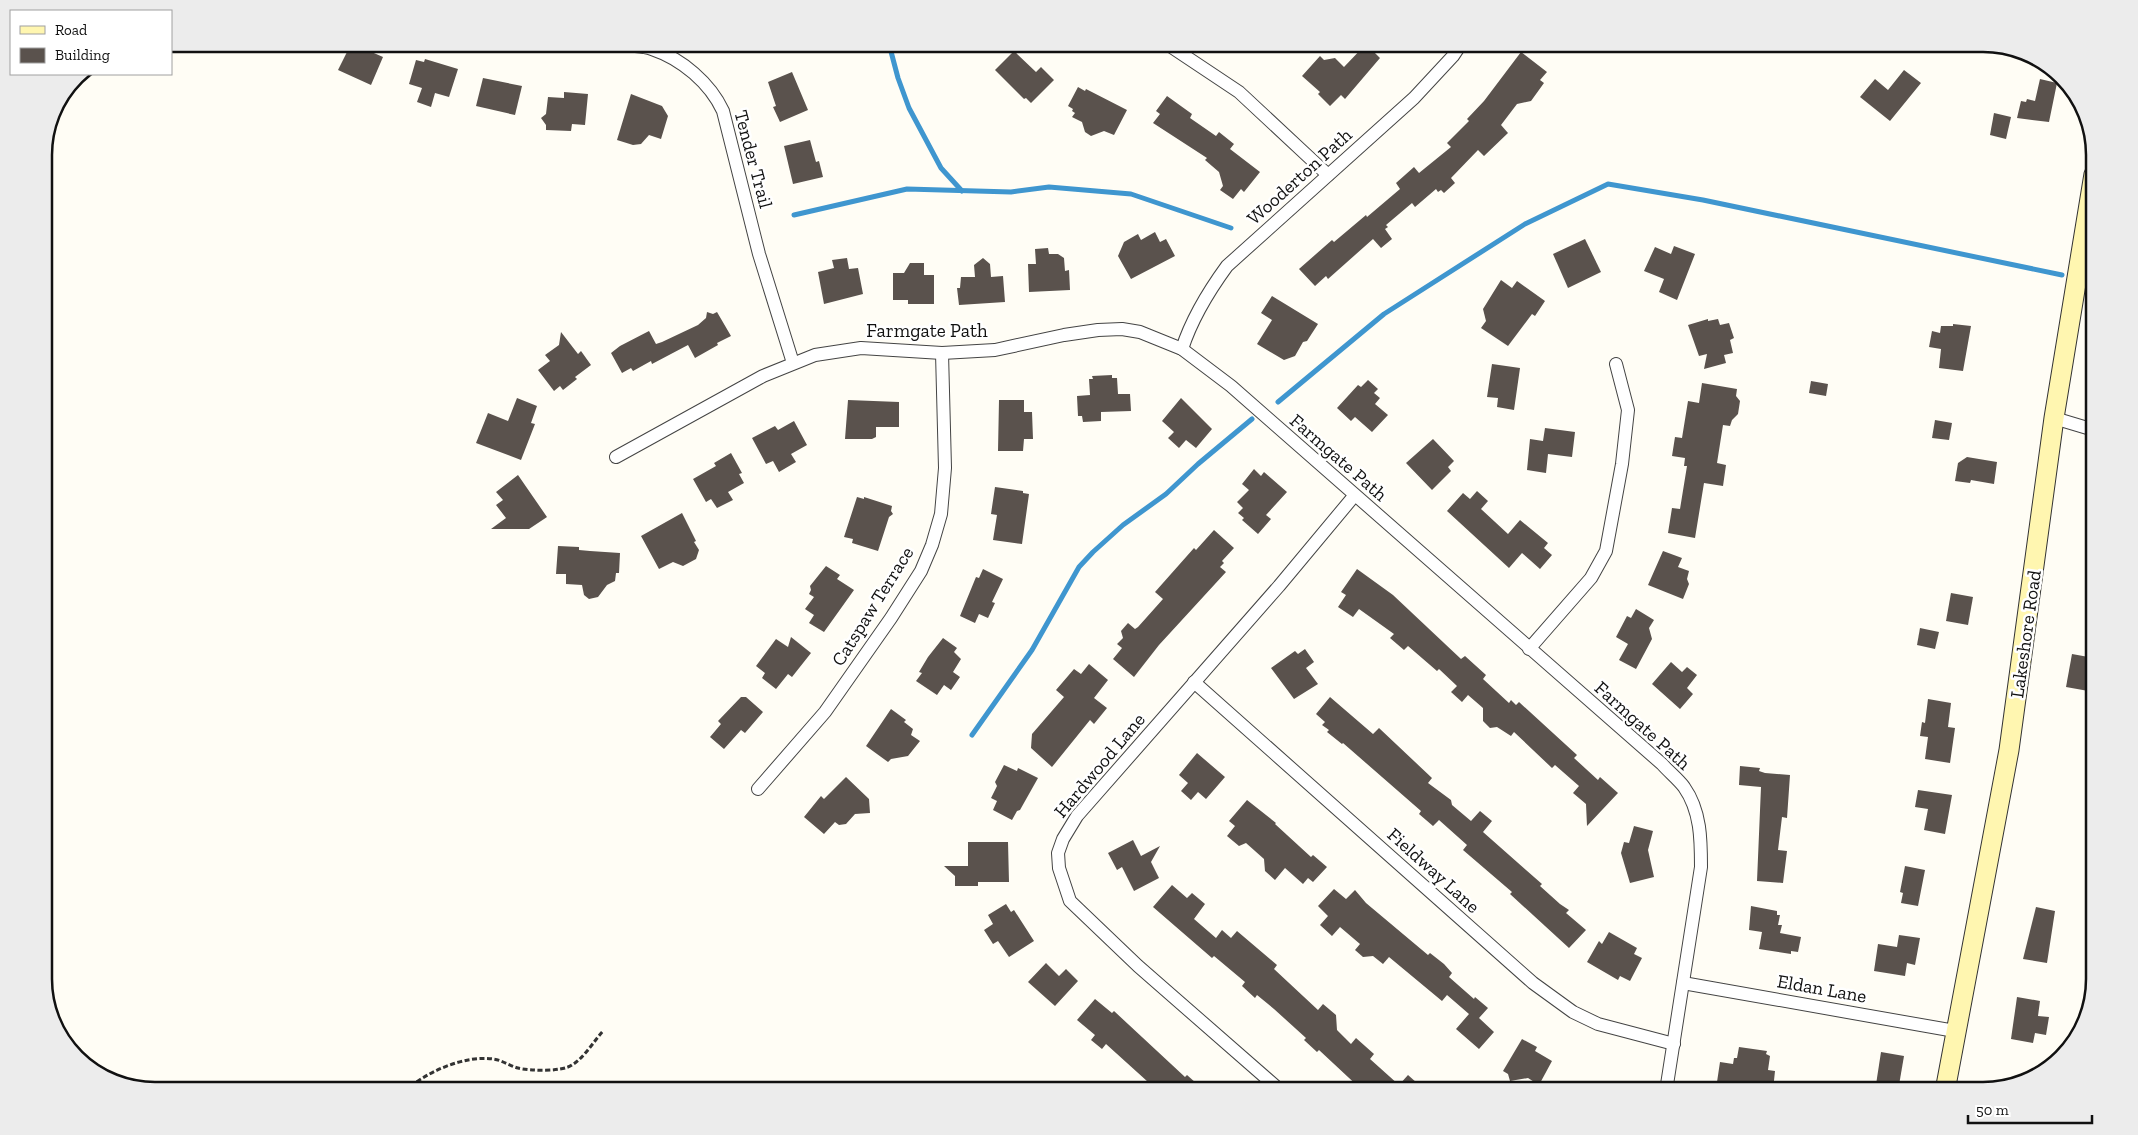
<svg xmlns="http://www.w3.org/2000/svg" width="2138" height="1135" viewBox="0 0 2138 1135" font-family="'Zilla Slab',serif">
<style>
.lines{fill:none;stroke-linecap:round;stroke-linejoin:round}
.stream{stroke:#3f96cf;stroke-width:5}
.building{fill:#5a524d}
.street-casing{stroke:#444;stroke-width:14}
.secondary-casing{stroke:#333;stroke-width:21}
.path{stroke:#333;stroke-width:3;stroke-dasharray:5 2.5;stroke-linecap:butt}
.street{stroke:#fff;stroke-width:12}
.secondary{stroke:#fff6b0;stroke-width:19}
.labels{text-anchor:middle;stroke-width:5;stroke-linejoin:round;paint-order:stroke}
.street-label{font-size:19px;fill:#111;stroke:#fff}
.rim{fill:none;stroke:#111;stroke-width:2.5}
</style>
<rect width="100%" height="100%" fill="#fffdf5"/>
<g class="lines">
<g class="stream">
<path d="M889 44 898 78 909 108 941 168 962 191"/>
<path d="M794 215 907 189 1011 192 1049 187 1131 194 1231 228"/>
<path d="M1278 402 1384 314 1525 224 1608 184 1703 200 2062 275"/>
<path d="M972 735 1032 650 1079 567 1093 552 1123 525 1166 494 1198 464 1252 419"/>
</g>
</g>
<g class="building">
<path d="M351 44H370L367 50 383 57 371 85 338 70Z"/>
<path d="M1366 44 1380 58 1345 99 1341 95 1330 106 1318 94 1320 92 1302 76 1320 56 1324 60 1335 58 1344 67Z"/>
<path d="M1014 51 1036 72 1041 67 1054 80 1031 103 1026 98 1024 99 995 70Z"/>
<path d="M1521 52 1547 72 1540 80 1544 83 1531 101 1517 104 1501 125 1508 133 1484 156 1478 150 1451 178 1455 183 1444 193 1441 190 1438 192 1436 189 1415 207 1412 203 1386 225 1388 227 1385 229 1392 239 1381 248 1373 239 1328 279 1326 276 1315 286 1299 269 1332 240 1334 242 1366 215 1367 217 1400 189 1396 183 1414 167 1419 173 1451 147 1447 143 1469 121 1467 119 1484 101Z"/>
<path d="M425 59 458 69 449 97 435 93 431 107 417 102 422 88 409 84 416 60 424 62Z"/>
<path d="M1904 70 1921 83 1890 121 1860 97 1875 79 1888 90Z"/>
<path d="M792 72 808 110 780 122 773 107 776 106 768 82Z"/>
<path d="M483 78 522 86 515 115 476 106Z"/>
<path d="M2040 79 2057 83 2049 122 2017 118 2021 101 2026 102 2027 99 2035 101Z"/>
<path d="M1078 87 1085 91 1086 89 1127 110 1114 135 1104 131 1091 136 1085 132 1082 122 1072 117 1075 113 1072 111 1073 109 1068 106Z"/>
<path d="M564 92 588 94 585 125 572 124 571 131 546 130V125L541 118 546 114 548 97 564 98Z"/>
<path d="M631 94 662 106 668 116 661 139 649 135 641 144 633 145 617 140Z"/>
<path d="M1167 96 1192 114 1190 118 1216 136 1219 132 1234 144 1230 149 1260 172 1244 192 1241 189 1233 199 1220 190 1223 186 1219 172 1205 160 1207 158 1153 123 1160 114 1156 111Z"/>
<path d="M1994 113 2011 117 2006 139 1990 135Z"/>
<path d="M810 140 816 162 819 161 823 177 793 184 784 146Z"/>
<path d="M1155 232 1160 242 1166 239 1175 256 1131 279 1118 256 1124 242 1138 234 1141 240Z"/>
<path d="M1585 239 1601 272 1568 288 1553 254Z"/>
<path d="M1674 246 1695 254 1677 300 1659 292 1664 279 1644 271 1655 247 1671 254Z"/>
<path d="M1048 248 1049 254H1058L1064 258 1065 271 1069 270 1070 290 1029 292 1028 264H1036L1035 249Z"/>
<path d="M847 258 849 269 858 268 863 294 824 304 818 272 834 268 832 260Z"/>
<path d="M983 258 990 264 991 277 1003 276 1005 302 959 305 957 288H960L961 277H975L974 265Z"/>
<path d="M910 263H924V275H934V304H908V300H893V273H904Z"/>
<path d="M1501 280 1512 288 1517 281 1545 301 1535 316 1532 314 1508 346 1481 328 1486 321 1483 309Z"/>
<path d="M1272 296 1318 324 1307 341 1303 342 1295 356 1284 360 1257 344 1272 320 1261 313Z"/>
<path d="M707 312 713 314 717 312 731 336 717 343 718 345 695 358 688 345 652 364 651 361 633 371 631 368 622 373 611 353 620 346 649 331 656 344 662 342 698 325 706 318Z"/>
<path d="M1708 319V321L1718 319 1720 325 1729 323 1734 338 1730 340 1733 353 1724 355 1726 363 1704 369 1707 354 1699 356 1688 325Z"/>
<path d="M1953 324 1971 326 1963 371 1939 368 1941 349 1929 347 1932 331 1940 333 1941 326H1953Z"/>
<path d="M561 332 578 354 581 351 591 365 575 377 577 379 563 390 560 386 554 391 538 370 550 361 545 355 559 345Z"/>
<path d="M1492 364 1520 368 1514 410 1497 407 1498 398 1487 397Z"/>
<path d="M1112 375V378H1117L1118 394H1130L1131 411 1101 412V421L1083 422 1082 416H1078L1077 396 1090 395 1089 379H1093L1092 376Z"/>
<path d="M1368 380 1378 389 1374 393 1380 398 1375 404 1388 415 1372 432 1355 417 1351 421 1337 408 1358 385 1361 387Z"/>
<path d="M1811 381 1828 384 1826 396 1809 393Z"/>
<path d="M1702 383 1737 389 1736 396 1740 401 1738 414 1732 420 1730 426 1723 425 1717 463 1726 465 1723 486 1704 483 1695 538 1668 533 1672 508 1680 509 1687 466H1684L1685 458 1672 456 1675 437 1682 438 1688 401 1699 403Z"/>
<path d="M517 398 537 406 531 423 535 424 521 460 476 443 488 413 508 421Z"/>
<path d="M1181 398 1212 429 1196 448 1186 440 1179 448 1168 438 1174 432 1162 421Z"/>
<path d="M848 400 899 402V427H876V437L872 439H845Z"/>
<path d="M999 400H1024V412H1032L1033 439H1024L1023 451H998Z"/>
<path d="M1935 420 1952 423 1949 440 1932 438Z"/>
<path d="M794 421 807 445 791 454 796 462 779 472 773 461 766 464 752 438 775 426 778 430Z"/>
<path d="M1545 428 1575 432 1572 457 1548 454 1546 473 1527 470 1530 439 1543 441Z"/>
<path d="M1433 439 1454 461 1448 467 1451 471 1432 490 1406 463Z"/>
<path d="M731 453 742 473 739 474 744 483 728 492 733 500 717 508 711 499 706 502 693 479 716 466 714 463Z"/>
<path d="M1967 457 1997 462 1994 484 1971 480 1970 483 1955 481 1958 463Z"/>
<path d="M1254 469 1261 476 1264 472 1287 492 1266 515 1271 519 1258 534 1242 520 1244 518 1238 513 1243 508 1237 502 1249 490 1242 484Z"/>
<path d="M518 475 547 517 529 529H491L506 518 496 505 503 500 496 492Z"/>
<path d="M995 487 1023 491V493L1029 494 1022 544 993 540 997 515 991 514Z"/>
<path d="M1477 491 1488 501 1481 509 1508 534 1520 520 1548 543 1544 548 1552 555 1540 569 1522 553 1509 568 1447 511 1463 493 1470 499Z"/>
<path d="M857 497 864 499V497L892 506 891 511 893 514 889 517 878 551 852 543 853 539 844 537Z"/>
<path d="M682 513 696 541 694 542 699 550 696 559 683 566 673 562 659 569 641 536Z"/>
<path d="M1214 530 1234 548 1222 561 1224 563 1220 567 1226 572 1159 645 1134 677 1113 659 1122 648 1117 644 1123 638 1121 631 1128 623 1135 629 1138 627 1163 599 1155 592 1194 548 1196 550Z"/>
<path d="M558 546 579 547V550L590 551 620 553 619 573H616L615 581 607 585 598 597 589 599 584 595 582 585 566 584V574H556Z"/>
<path d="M1663 551 1682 558 1678 567 1689 571 1687 579 1689 584 1683 599 1648 585Z"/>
<path d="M826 566 840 575 837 579 854 590 824 632 809 623 814 615 805 609 814 597 809 594 811 590 810 586Z"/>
<path d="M983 569 1003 579 992 602 995 603 988 618 979 614 975 623 960 616 976 577 979 578Z"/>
<path d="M1357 569 1393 595 1461 659 1465 656 1486 675 1483 679 1509 703 1511 700 1516 705 1519 702 1577 755 1574 758 1598 780 1600 777 1618 793 1587 826 1586 804 1573 793 1579 786 1555 765 1552 768 1514 732 1511 736 1497 727 1490 728 1483 721V708L1468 695 1462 702 1451 692 1457 686 1439 669 1437 671 1408 646 1404 650 1390 638 1394 634 1359 609 1353 617 1338 607 1346 595 1341 592Z"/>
<path d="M1951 593 1973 597 1968 625 1946 621Z"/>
<path d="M1636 609 1654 620 1649 628 1652 639 1636 669 1619 660 1628 644 1616 637 1627 616 1631 618Z"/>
<path d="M1920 628 1939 632 1935 649 1917 645Z"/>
<path d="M791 637 811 653 792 677 788 674 776 689 762 678 765 673 756 666 776 639 788 647Z"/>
<path d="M943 638 957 648 954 652 961 659 953 672 960 677 951 690 944 685 937 695 916 681 922 673 919 672 928 657Z"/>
<path d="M1305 649 1314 662 1306 668 1318 684 1294 699 1271 668 1295 651 1298 654Z"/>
<path d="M2072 654 2094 658V692L2066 687Z"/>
<path d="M1671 662 1682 672 1687 667 1697 675 1687 688 1693 694 1680 709 1652 684Z"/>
<path d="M1089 664 1108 680 1094 698 1107 708 1094 724 1090 720 1052 767 1031 748 1032 734 1064 697 1056 690 1074 669 1081 674Z"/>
<path d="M741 697H746L763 712 745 733 741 730 724 749 710 737 721 724 718 721Z"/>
<path d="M1330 697 1373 734 1379 728 1432 778 1428 783 1451 800 1452 805 1471 821 1480 811 1492 821 1483 832 1542 884 1540 886 1560 904 1569 910 1566 913 1586 930 1569 948 1510 894 1512 892 1463 850 1467 845 1439 820 1433 826 1419 814 1421 811 1343 743 1342 744 1327 732 1329 730 1322 725 1325 722 1316 714Z"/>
<path d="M1928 699 1951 703 1948 727 1955 728 1950 763 1925 759 1928 737 1920 736 1922 722 1925 723Z"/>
<path d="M891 709 906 720 904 722 913 729 911 735 920 741 908 756 891 759 888 762 866 746Z"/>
<path d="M1197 753 1225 777 1206 799 1198 792 1191 800 1181 791 1188 783 1179 775Z"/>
<path d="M1004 765 1017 771 1018 768 1038 778 1020 810 1017 811 1012 820 993 810 997 801 991 798 997 786 995 782Z"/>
<path d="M1740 766 1760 768 1759 771 1765 773 1790 775 1787 818 1782 817 1778 850 1787 851 1783 883 1757 881 1761 787 1739 785Z"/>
<path d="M846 777 869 799 870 813 855 814 846 824 839 825 835 822 824 834 804 817 821 796 824 799Z"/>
<path d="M1918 790 1952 795 1945 834 1924 830 1928 809 1915 807Z"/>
<path d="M1247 800 1276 823 1275 824 1311 857 1313 855 1327 867 1313 882 1308 878 1303 884 1285 868 1275 880 1265 871 1264 859 1246 843 1239 846 1227 836 1235 826 1229 821Z"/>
<path d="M1634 826 1653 831 1648 850 1654 877 1630 883 1621 853 1624 842 1629 843Z"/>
<path d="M1133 840 1141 856 1160 846 1151 862 1159 878 1134 891 1122 867 1117 870 1108 853Z"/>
<path d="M968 842H1008L1009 882H978V886H955V876L944 866H968Z"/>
<path d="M1905 866 1925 870 1918 906 1901 903 1903 893 1900 892Z"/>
<path d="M1172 885 1187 898 1192 893 1205 904 1194 919 1216 938 1222 930 1231 938 1237 931 1277 965 1274 969 1318 1010 1323 1004 1336 1015 1337 1030 1351 1044 1356 1038 1374 1054 1370 1059 1399 1085 1408 1075 1426 1091H1363L1319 1050 1317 1052 1304 1040 1306 1038 1274 1009 1257 995 1255 998 1242 986 1245 982 1214 956 1212 958 1153 907Z"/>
<path d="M1334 889 1346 899 1355 890 1366 903 1428 955 1430 953 1444 964 1452 973 1449 977 1474 999 1475 997 1488 1008 1479 1018 1494 1032 1479 1049 1456 1029 1469 1014 1447 995 1442 1001 1389 957 1383 964 1373 956 1363 957 1355 950 1360 944 1340 927 1332 936 1320 925 1328 916 1318 906Z"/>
<path d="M1006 904 1011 912 1014 910 1034 941 1009 957 998 941 993 944 984 930 993 924 988 915Z"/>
<path d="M1751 906 1777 911V915H1780L1778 925H1782L1780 933 1801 937 1798 952 1791 951V954L1759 949 1762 932 1749 930Z"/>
<path d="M2036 907 2055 911 2047 963 2023 959Z"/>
<path d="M1609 932 1637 948 1634 954 1642 958 1630 981 1620 976 1618 980 1587 962 1599 941 1602 944Z"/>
<path d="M1899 935 1920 938 1915 965 1907 963 1905 976 1874 971 1878 944 1897 947Z"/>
<path d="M1046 963 1059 976 1066 969 1078 981 1055 1006 1028 982Z"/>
<path d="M2017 997 2040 1001 2038 1016 2049 1017 2046 1035 2035 1033 2033 1043 2011 1039Z"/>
<path d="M1095 999 1112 1013 1114 1011 1185 1077 1187 1075 1205 1091H1158L1106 1044 1102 1049 1091 1040 1095 1035 1077 1020Z"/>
<path d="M1522 1039 1537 1047 1535 1051 1552 1061 1539 1085 1528 1078 1510 1081 1508 1074 1503 1071Z"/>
<path d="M1739 1047 1767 1051 1766 1054 1770 1056 1768 1070 1775 1071 1773 1090 1717 1082 1720 1062 1733 1064 1734 1058H1737Z"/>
<path d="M1881 1052 1904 1056 1898 1091H1875Z"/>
</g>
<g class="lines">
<defs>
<g id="street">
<path d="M595 44C612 45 637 44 652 49 682 59 710 83 723 111L759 254 793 363"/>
<path d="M1167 44 1239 92 1328 175"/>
<path d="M1182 349C1192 318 1208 292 1227 266L1414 98 1453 56 1461 44"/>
<path d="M2054 418 2094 430"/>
<path d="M616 457 763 376 815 355 861 348 942 353 995 350 1064 335 1098 330 1122 329 1140 332 1182 349 1231 386 1662 764C1669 772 1678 779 1684 787 1701 811 1701 840 1701 867L1666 1091"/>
<path d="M1529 649 1591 578 1606 551 1622 464 1628 410 1616 364"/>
<path d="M1194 682 1533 983 1573 1012 1598 1024 1674 1044"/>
<path d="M758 789 825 712 891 618 921 571 932 545 941 514 945 468 942 353"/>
<path d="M1683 983 1955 1031"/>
<path d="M1281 1091 1138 966 1070 901 1059 868 1058 853 1063 839 1077 816 1279 586 1354 496"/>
</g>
<path id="secondary" d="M1945 1091 2009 750 2054 418 2094 174"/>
</defs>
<use href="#street" class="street-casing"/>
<use href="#secondary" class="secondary-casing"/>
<path class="path" d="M405 1091C426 1072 464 1055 493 1059 502 1060 510 1066 518 1068 530 1071 562 1072 572 1065 584 1058 594 1041 603 1031"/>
<use href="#street" class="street"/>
<use href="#secondary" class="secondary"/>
</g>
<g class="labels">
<g class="street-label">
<text transform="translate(754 159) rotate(75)" y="7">Tender Trail</text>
<text transform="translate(1299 176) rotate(-42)" y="7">Wooderton Path</text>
<text x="927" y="337">Farmgate Path</text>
<text transform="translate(1339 457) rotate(41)" y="7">Farmgate Path</text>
<text transform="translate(872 606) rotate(-58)" y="7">Catspaw Terrace</text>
<text transform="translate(2025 634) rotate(-82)" y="7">Lakeshore Road</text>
<text transform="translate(1643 725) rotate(42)" y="7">Farmgate Path</text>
<text transform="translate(1099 765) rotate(-50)" y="7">Hardwood Lane</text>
<text transform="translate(1434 870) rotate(42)" y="7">Fieldway Lane</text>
<text transform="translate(1822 988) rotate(10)" y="7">Eldan Lane</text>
</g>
</g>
<path d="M0 0H2138V1135H0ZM155 52H1983A103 103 0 0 1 2086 155V979A103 103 0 0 1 1983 1082H155A103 103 0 0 1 52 979V155A103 103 0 0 1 155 52Z" fill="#ececec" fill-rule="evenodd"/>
<path class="rim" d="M155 52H1983A103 103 0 0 1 2086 155V979A103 103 0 0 1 1983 1082H155A103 103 0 0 1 52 979V155A103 103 0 0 1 155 52Z"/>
<rect x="10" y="10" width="162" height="65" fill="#ffffff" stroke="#a0a0a0"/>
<rect x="20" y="26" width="25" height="8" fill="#fff6b0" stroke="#a0a0a0"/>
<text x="55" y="35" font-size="15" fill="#111111">Road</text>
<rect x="20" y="48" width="25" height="15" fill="#5a524d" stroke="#a0a0a0"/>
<text x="55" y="60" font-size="15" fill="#111111">Building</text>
<path d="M1968 1115v8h124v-8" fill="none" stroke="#111111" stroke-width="2.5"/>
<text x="1976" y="1115" font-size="15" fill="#111111" stroke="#ffffff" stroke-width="4" paint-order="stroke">50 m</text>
</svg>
